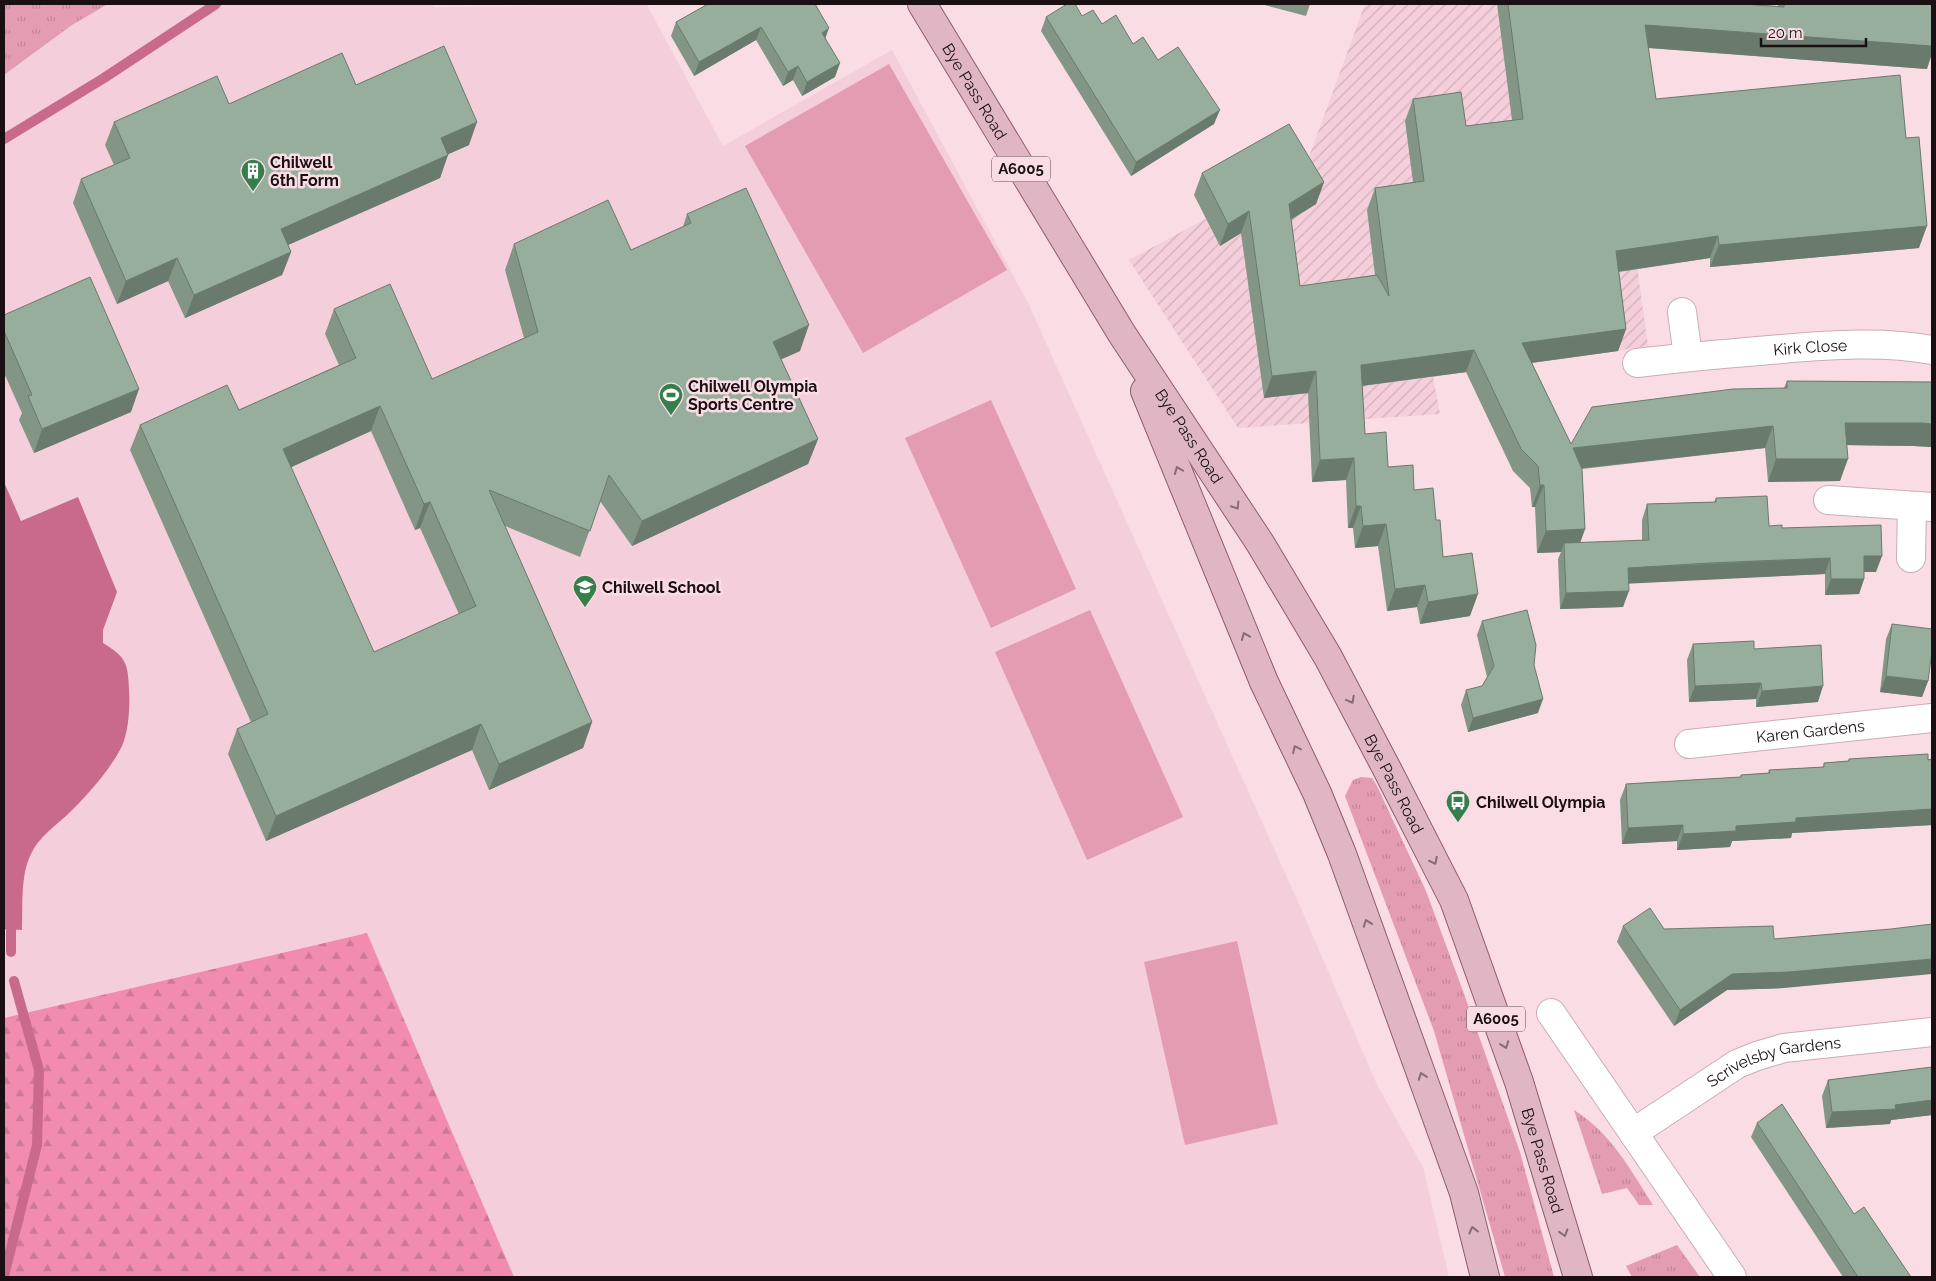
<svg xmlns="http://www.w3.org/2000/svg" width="1936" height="1281" viewBox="0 0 1936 1281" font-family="Raleway,sans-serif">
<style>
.built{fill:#f4ceda}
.industrial{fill:url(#industrial-furrows)}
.grass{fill:url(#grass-tufts)}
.forest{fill:url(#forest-firs)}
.garden{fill:#e49cb3}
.water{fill:#c9698c}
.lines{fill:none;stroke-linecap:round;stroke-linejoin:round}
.stream{stroke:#c9698c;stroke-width:10}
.minor-casing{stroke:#caadb6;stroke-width:30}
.major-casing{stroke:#8e5c6d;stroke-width:30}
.minor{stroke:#fff;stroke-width:28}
.major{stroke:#e0b6c4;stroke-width:28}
.wall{fill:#839686;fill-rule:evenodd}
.shaded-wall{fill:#6a7a6d}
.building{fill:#98ae9c;stroke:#6a7a6d;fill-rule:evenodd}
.oneway{stroke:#876b75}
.labels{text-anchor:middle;stroke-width:5;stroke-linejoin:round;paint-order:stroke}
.shield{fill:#fadce5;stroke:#5d4d53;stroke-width:1}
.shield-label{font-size:15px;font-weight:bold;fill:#1a1014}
.street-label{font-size:16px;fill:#1a1014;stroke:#fadce5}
.poi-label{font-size:16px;font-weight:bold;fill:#1a1014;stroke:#fadce5;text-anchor:start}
</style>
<defs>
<pattern id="industrial-furrows" width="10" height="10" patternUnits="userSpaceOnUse" patternTransform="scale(1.25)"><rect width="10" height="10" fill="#f4ceda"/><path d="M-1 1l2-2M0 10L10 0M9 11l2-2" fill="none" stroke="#d1b0ba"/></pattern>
<pattern id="grass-tufts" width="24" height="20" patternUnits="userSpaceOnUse" patternTransform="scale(1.25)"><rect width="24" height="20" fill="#e49cb3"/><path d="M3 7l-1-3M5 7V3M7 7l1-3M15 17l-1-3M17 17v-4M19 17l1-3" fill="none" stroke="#c38599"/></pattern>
<pattern id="forest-firs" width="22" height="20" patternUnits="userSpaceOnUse" patternTransform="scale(1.25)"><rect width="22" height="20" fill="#f18cb0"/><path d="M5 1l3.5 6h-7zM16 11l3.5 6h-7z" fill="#ce7896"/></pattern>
</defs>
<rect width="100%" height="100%" fill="#fadce5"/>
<path class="built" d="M108 4H432L434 7 647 5 723 146 892 50 1028 303 1303 913 1377 1085 1423 1167 1449 1277H514L367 933 4 1018V75L72 25Z"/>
<path class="industrial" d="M1365 4H1518L1602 15 1648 346 1433 377 1440 414 1238 428 1129 260 1306 165Z"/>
<g class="grass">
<path d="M4 4H108L72 25 4 75Z"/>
<path d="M1361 777 1372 778 1377 786 1426 891 1463 991 1520 1152 1554 1277H1505L1434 1031 1345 796 1353 780Z"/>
<path d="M1574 1110C1611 1133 1630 1169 1653 1205H1639L1627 1188 1602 1194Z"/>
<path d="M1677 1245 1700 1277H1632L1626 1266Z"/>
</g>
<path class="forest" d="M367 933 514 1277H4V1018Z"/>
<g class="garden">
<path d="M889 64 1007 270 863 353 745 146Z"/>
<path d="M991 400 1076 589 991 628 905 438Z"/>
<path d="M1090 610 1183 817 1087 860 995 652Z"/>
<path d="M1237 941 1278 1124 1185 1145 1144 962Z"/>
</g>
<path class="water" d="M4 482 21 521 78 497 117 592 103 630V643C126 657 128 663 129 689 130 706 129 730 122 746 110 770 87 796 67 815 55 826 38 838 31 854 20 876 23 906 22 930L4 929Z"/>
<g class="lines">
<g class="stream">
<path d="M4 139 104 78 216 4"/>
<path d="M11 929V952"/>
<path d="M4 1276 37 1145 39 1070 14 981"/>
</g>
<defs>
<g id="minor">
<path d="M1682 312 1688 356"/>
<path id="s1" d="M1637 363C1685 357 1733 353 1781 349 1832 345 1882 341 1932 350"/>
<path d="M1828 500 1932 507"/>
<path d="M1911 558 1912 506"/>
<path id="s2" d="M1689 744 1932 718"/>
<path d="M1551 1013 1732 1277"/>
<path id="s3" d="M1633 1133 1737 1064 1757 1056 1784 1048 1932 1032"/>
</g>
<g id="major">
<path id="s4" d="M922 4 1122 334 1260 543 1328 657 1388 771 1454 900 1519 1082 1578 1277"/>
<path d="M1145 391 1264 682 1317 793 1342 854 1464 1193 1485 1277"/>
</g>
</defs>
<use href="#minor" class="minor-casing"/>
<use href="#major" class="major-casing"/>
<use href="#minor" class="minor"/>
<use href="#major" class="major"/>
</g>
<g class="wall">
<path d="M708 4 825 38 835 77 802 96 793 80 783 86 756 40 694 76 671 36 676 22Z"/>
<path d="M1261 4H1310L1306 16Z"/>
<path d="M1497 4H1743L1778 6V4H1932L1927 69 1648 48 1656 99 1906 138 1919 248 1710 267V258L1619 272 1626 329 1618 351 1532 363 1571 444 1784 388 1787 381 1932 382V447L1914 446 1847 445 1840 481 1768 482 1765 448 1582 469 1585 529 1580 543 1642 541V520L1647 504 1714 502 1716 498 1769 526 1782 528 1876 572H1864V579L1859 594 1825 595V574L1703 579 1628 583 1623 607 1560 609 1558 559 1561 552 1537 553 1535 507H1532L1530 488 1513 471 1466 372 1362 386 1365 434 1388 467 1414 490 1436 520 1443 557 1470 616 1420 624 1417 607 1387 611 1378 546 1355 548 1353 528H1348L1346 480 1312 482 1308 393 1264 398 1241 233 1220 246 1194 195 1202 173 1324 182 1316 204 1291 220 1300 286 1375 275 1367 210 1375 188 1413 182 1405 121 1413 99 1466 126 1512 120Z"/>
<path d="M1082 16 1102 24 1158 60 1214 124 1131 176 1041 31 1046 17Z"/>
<path d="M356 85 469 145 448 154 440 178 288 245 291 252 282 275 185 318 168 281 117 304 73 203 81 179 114 165 105 145 114 122Z"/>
<path d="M687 214 800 351 781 359 818 439 808 464 632 546 600 501 580 557 505 526 592 722 583 748 489 790 472 750 266 841 228 754 237 729 251 722 130 450 140 425 239 410 339 365 325 334 334 309 432 379 524 338 505 270 514 244 631 250 683 227ZM371 431 415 530 420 528 459 614 374 652 291 467Z"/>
<path d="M4 315 131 412 34 453 19 420 22 413 4 373Z"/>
<path d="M1482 621 1538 713 1468 732 1461 705 1466 690 1482 686 1487 677 1477 635Z"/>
<path d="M1892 624 1928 681 1922 697 1880 692 1886 639Z"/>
<path d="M1693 644 1754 649 1818 702 1756 707V699L1689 702 1687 660Z"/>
<path d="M1849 759H1932V825L1792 833 1791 838 1732 841 1730 847 1677 850V841L1622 844 1620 800 1626 784 1740 777 1741 775 1768 773 1769 770 1823 767 1824 763 1848 761Z"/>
<path d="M1623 926 1664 929 1774 939 1891 929 1784 988 1727 990 1674 1026 1617 942Z"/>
<path d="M1932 1067V1115L1891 1120 1890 1124 1826 1128 1822 1096 1828 1080Z"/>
<path d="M1757 1123 1854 1214 1911 1277H1843L1751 1137Z"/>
</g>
<g class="shaded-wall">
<path d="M1645 25 1932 46V54L1927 69 1637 47Z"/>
<path d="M761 27 756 40 694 76 699 62Z"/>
<path d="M829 28 824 42 822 33Z"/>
<path d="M840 63 835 77 802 96 807 82Z"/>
<path d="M798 66 793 80 783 86 788 72Z"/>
<path d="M1220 110 1214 124 1131 176 1136 162Z"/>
<path d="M477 122 469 145 433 161 441 138Z"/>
<path d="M448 155 440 178 272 252 281 229Z"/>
<path d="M1324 182 1316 204 1280 226 1289 204Z"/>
<path d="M1249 211 1241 233 1220 246 1228 224Z"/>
<path d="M1927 226 1919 248 1710 267 1719 245Z"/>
<path d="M1718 236 1710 258 1608 273 1616 251Z"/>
<path d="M291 252 282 275 185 318 194 295Z"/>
<path d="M177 258 168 281 117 304 126 281Z"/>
<path d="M809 325 800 351 764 367 773 342Z"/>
<path d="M1626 329 1618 351 1514 365 1522 343Z"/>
<path d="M1474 350 1466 372 1353 387 1361 365Z"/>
<path d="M1316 371 1308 393 1264 398 1272 376Z"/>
<path d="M139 389 131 412 34 453 42 429Z"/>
<path d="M380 406 371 431 274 475 283 449Z"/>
<path d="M1845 423H1922L1932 424V447L1914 446 1837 445Z"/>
<path d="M1773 426 1765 448 1565 470 1573 448Z"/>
<path d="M818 439 808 464 632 546 642 521Z"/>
<path d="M1354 458 1346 480 1312 482 1320 460Z"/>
<path d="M1776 459H1848L1840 481 1768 482Z"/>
<path d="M1540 485H1544L1535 507H1532Z"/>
<path d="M430 502 420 528 415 530 424 504Z"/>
<path d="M1356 506H1361L1353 528H1348Z"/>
<path d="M1386 524 1378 546 1355 548 1363 526Z"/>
<path d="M1585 529 1577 551 1564 543 1561 552 1537 553 1546 531Z"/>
<path d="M1864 556H1882L1876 572H1858Z"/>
<path d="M1830 558 1825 574 1622 584 1628 568Z"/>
<path d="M1831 579H1864L1859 594 1825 595Z"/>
<path d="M1425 585 1417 607 1387 611 1395 589Z"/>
<path d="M1629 591 1623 607 1560 609 1566 593Z"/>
<path d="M1478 594 1470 616 1420 624 1428 602Z"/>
<path d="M1886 676 1928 681 1922 697 1880 692Z"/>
<path d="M1761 683 1756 699 1689 702 1695 686Z"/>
<path d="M1823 686 1818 702 1756 707 1762 691Z"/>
<path d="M1543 699 1538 713 1468 732 1473 718Z"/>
<path d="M592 722 583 748 489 790 499 764Z"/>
<path d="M481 724 472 750 266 841 276 816Z"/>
<path d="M1932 809V825L1792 833 1791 838 1732 841 1730 847 1677 850 1683 834 1736 826 1796 818Z"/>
<path d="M1683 825 1677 841 1622 844 1628 828Z"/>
<path d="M1932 959V974L1784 988 1727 990 1674 1026 1680 1010 1732 974Z"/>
<path d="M1932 1100V1115L1891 1120 1890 1124 1826 1128 1832 1112Z"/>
</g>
<g class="building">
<path d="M708 4H815L829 28 822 33 840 63 807 82 798 66 788 72 761 27 699 62 676 22Z"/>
<path d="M1067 4H1075L1082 16 1093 10 1102 24 1116 15 1133 44 1143 37 1158 60 1178 47 1220 110 1136 162 1046 17Z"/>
<path d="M1508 4H1743L1784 7V4H1932V46L1645 25 1656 99 1900 75 1906 138 1919 137 1927 226 1719 245 1718 236 1616 251 1626 329 1522 343 1571 444 1592 407 1733 389 1787 388V381L1932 382V424L1922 423H1845L1848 459H1776L1773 426 1573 448 1582 469 1585 529 1546 531 1544 485H1540L1538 466 1521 449 1474 350 1361 365 1365 434 1386 432 1388 467 1413 465 1414 490 1433 488 1436 520H1440L1443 557 1472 553 1478 594 1428 602 1425 585 1395 589 1386 524 1363 526 1361 506H1356L1354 458 1320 460 1316 371 1272 376 1249 211 1228 224 1202 173 1289 124 1324 182 1289 204 1300 286 1377 275 1389 296 1375 188 1424 181 1413 99 1461 92 1466 126 1523 119Z"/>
<path d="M444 46 477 122 441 138 448 155 281 229 291 252 194 295 177 258 126 281 81 179 130 158 114 122 217 76 229 104 342 53 356 85Z"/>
<path d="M746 188 809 325 773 342 818 439 642 521 609 475 590 531 489 490 592 722 499 764 481 724 276 816 237 729 268 714 140 425 227 385 239 410 356 358 334 309 390 284 432 379 538 332 514 244 608 200 631 250 691 223 687 214ZM380 406 424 504 430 502 476 606 374 652 283 449Z"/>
<path d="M90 277 139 389 42 429 28 396 32 395 4 331V315Z"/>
<path d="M1767 496 1769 526 1782 525V528L1881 525 1882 556H1864V579H1831L1830 558 1709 563 1628 568 1629 591 1566 593 1564 543 1649 540 1647 504 1716 502V498Z"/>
<path d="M1527 610 1536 645 1534 665 1543 699 1473 718 1466 690 1482 686 1494 666 1482 621Z"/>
<path d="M1892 624 1932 629V651L1928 681 1886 676Z"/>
<path d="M1754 641V649L1821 645 1823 686 1762 691 1761 683 1695 686 1693 644Z"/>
<path d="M1928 754V760L1932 759V809L1796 818V822L1736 826V831L1683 834V825L1628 828 1626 784 1741 777V775L1770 773 1769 770 1824 767V763L1849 761V759Z"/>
<path d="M1650 908 1664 929 1773 926 1774 939 1891 929 1932 924V959L1789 972 1732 974 1680 1010 1623 926Z"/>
<path d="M1932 1067V1100L1895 1105 1896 1109 1832 1112 1828 1080Z"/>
<path d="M1782 1104 1854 1214 1864 1207 1911 1277H1858L1757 1123Z"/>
</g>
<defs><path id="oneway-chevron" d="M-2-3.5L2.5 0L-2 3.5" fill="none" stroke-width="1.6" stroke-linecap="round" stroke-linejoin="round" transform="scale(1.25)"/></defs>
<g class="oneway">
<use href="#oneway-chevron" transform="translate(1178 470) rotate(-112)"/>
<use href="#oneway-chevron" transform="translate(1236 506) rotate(57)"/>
<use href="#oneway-chevron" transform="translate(1245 636) rotate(-112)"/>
<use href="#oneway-chevron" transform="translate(1351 700) rotate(62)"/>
<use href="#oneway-chevron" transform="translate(1296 749) rotate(-116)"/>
<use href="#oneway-chevron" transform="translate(1434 861) rotate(63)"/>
<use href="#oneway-chevron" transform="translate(1367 923) rotate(-110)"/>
<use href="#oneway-chevron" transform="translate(1505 1045) rotate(70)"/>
<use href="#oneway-chevron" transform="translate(1422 1076) rotate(-110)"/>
<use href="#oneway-chevron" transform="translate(1473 1230) rotate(-104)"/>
<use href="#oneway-chevron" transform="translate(1564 1233) rotate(73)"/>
</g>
<defs>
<symbol id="building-pin" viewBox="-11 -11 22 30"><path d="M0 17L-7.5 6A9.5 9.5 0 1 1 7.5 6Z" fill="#357f4c" stroke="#fadce5"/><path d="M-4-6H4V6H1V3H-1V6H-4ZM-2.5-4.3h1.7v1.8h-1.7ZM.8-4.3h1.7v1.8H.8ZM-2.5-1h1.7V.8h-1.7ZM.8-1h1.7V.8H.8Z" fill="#fff"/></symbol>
<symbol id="stadium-pin" viewBox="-11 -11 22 30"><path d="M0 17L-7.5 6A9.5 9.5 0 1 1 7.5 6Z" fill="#357f4c" stroke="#fadce5"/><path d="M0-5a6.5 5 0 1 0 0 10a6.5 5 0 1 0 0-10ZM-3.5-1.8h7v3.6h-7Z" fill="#fff"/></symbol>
<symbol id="school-pin" viewBox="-11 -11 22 30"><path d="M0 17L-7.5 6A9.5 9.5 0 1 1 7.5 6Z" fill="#357f4c" stroke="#fadce5"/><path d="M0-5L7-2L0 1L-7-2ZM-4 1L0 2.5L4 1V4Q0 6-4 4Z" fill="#fff"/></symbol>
<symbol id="bus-pin" viewBox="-11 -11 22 30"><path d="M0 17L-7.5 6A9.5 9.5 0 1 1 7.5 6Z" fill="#357f4c" stroke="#fadce5"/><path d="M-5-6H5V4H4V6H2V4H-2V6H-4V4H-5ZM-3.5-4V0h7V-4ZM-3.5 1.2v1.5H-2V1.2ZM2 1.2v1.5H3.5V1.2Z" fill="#fff"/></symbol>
</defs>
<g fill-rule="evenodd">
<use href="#building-pin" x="239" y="157" width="28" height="38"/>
<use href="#stadium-pin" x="657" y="381" width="28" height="38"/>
<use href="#school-pin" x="571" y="573" width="28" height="38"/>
<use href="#bus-pin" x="1444" y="788" width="28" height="38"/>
</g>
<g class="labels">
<g class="shield">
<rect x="992" y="156.5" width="58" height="25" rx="4"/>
<rect x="1467" y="1006.5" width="58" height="25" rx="4"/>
</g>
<g class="shield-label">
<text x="1021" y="174">A6005</text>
<text x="1496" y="1024">A6005</text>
</g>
<g class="street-label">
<text dy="6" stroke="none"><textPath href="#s4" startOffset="102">Bye Pass Road</textPath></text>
<text dy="6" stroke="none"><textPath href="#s1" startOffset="174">Kirk Close</textPath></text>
<text dy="6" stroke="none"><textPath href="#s4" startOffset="508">Bye Pass Road</textPath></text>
<text dy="6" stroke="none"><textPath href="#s2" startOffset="122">Karen Gardens</textPath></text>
<text dy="6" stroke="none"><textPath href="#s4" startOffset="912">Bye Pass Road</textPath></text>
<text dy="6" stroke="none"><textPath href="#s3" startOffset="161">Scrivelsby Gardens</textPath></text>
<text dy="6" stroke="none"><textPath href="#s4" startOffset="1318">Bye Pass Road</textPath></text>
</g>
<g class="poi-label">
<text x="270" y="168">Chilwell<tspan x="270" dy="18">6th Form</tspan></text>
<text x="688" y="392">Chilwell Olympia<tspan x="688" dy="18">Sports Centre</tspan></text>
<text x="602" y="593">Chilwell School</text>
<text x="1476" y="808">Chilwell Olympia</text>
</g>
</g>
<rect width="1936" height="1281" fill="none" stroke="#1a1014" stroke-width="10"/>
<path d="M1761 38v8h105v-8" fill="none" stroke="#1a1014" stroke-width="2.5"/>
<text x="1768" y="38" font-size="15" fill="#1a1014" stroke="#fadce5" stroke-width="4" paint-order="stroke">20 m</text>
</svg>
